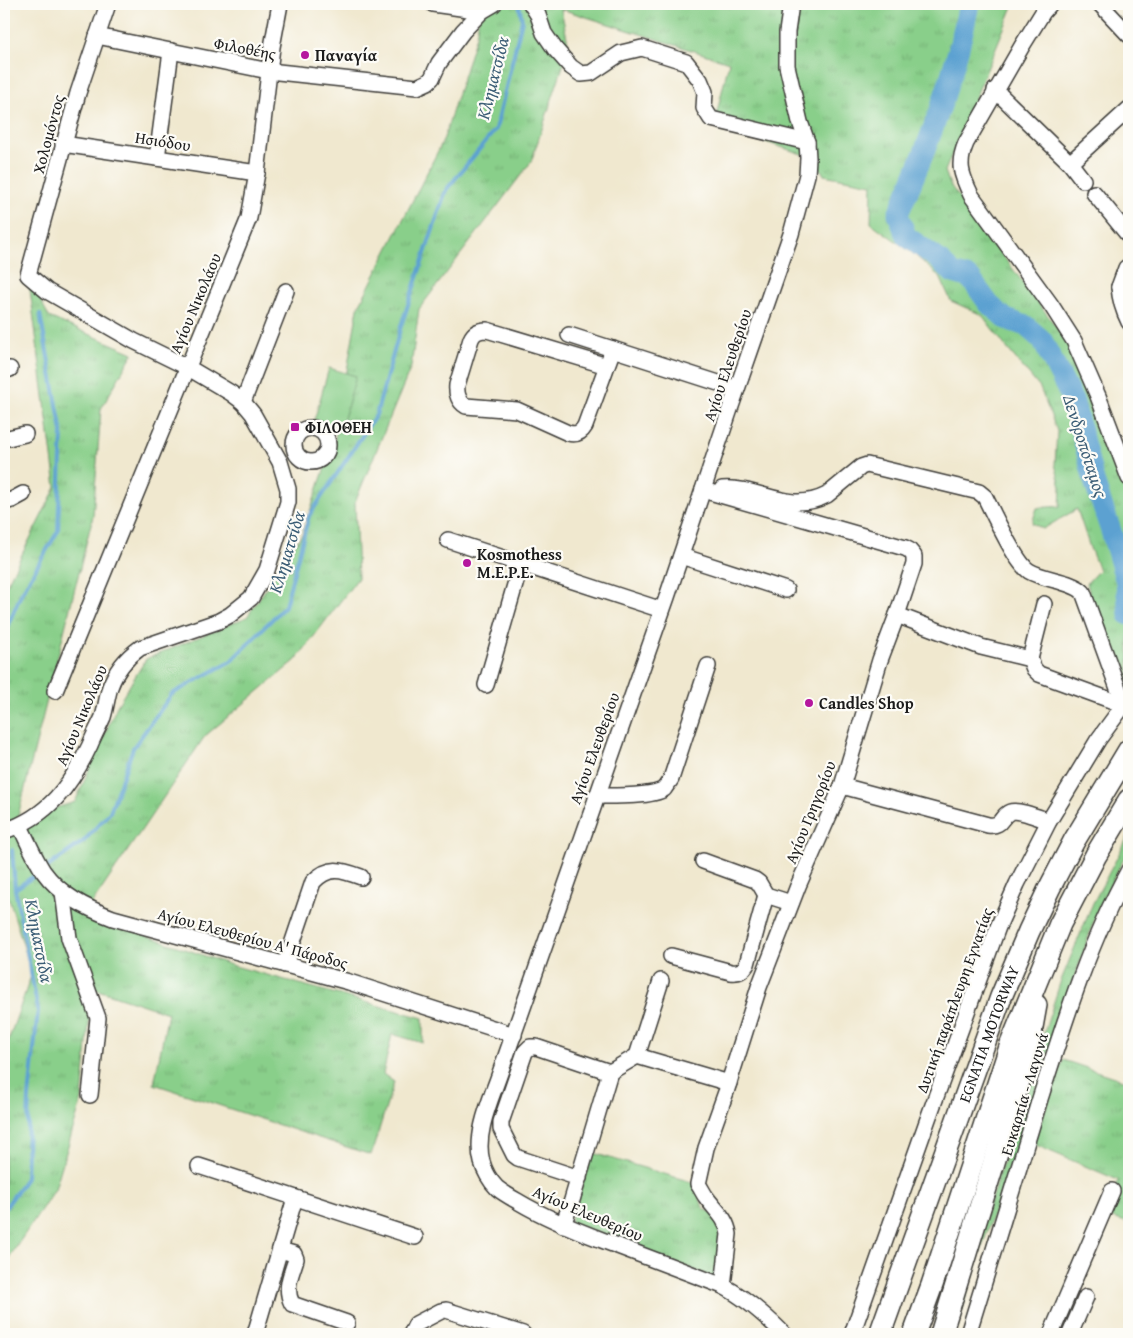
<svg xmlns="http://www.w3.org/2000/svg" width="1133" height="1338" viewBox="0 0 1133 1338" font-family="'Gentium Book Plus',serif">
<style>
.grass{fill:url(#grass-tufts);stroke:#527653}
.pitch{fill:#89cf8a;stroke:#527653}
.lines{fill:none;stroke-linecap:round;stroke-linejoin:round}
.stream{stroke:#5ca1d1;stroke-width:4}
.river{stroke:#5ca1d1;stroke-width:21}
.minor-casing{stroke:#3c3b37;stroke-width:18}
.highway-casing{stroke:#3c3b37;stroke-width:24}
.minor{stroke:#fff;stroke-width:15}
.highway{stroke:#fff;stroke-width:21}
.poi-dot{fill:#b5179e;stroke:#fdfcf7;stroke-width:2}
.labels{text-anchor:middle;stroke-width:4.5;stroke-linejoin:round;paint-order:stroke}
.street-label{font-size:16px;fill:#1c1c1c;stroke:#fdfcf7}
.poi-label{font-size:16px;font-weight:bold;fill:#1c1c1c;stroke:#fdfcf7;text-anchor:start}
.water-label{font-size:18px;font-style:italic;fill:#3c5e76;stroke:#fdfcf7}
</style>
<defs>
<pattern id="grass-tufts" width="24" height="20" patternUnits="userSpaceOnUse" patternTransform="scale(1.25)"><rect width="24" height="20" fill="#89cf8a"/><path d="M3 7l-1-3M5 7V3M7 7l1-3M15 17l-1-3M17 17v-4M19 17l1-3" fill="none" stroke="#76b176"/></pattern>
</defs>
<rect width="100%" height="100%" fill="#fdfcf7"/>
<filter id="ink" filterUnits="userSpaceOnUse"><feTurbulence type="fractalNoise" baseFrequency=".02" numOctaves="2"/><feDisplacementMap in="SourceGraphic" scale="10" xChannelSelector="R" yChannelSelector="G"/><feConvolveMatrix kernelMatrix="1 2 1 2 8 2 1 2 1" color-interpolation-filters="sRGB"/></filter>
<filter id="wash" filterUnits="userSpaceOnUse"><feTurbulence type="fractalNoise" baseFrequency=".0096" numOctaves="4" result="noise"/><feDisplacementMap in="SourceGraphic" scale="20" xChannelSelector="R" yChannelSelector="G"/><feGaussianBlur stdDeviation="1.12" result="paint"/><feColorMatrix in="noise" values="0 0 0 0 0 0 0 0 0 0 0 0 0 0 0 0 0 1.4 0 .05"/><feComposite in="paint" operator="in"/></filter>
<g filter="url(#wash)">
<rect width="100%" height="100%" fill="#f0e8cf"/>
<g class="grass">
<path d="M481 4H1014L945 171 950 185 1069 344 1093 411 1124 470 1129 484V680L1127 683 1116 650 1101 620 1094 611 1087 583 1099 570 1090 548 1077 509 1043 529 1032 523 1037 508 1060 506 1061 487 1055 464 1057 431 1040 388 1006 347 982 315 951 301 940 277 915 255 871 223 872 184 824 175 814 158 714 125 729 62 561 9 569 48 531 162 419 309 411 367 355 502 358 578 296 660 205 736 85 914 231 965 423 1018V1043L392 1034 383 1074 394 1082 371 1155 154 1084 168 1013 92 988 82 1099 55 1189 4 1265V1053L32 973 4 883V590L56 487 28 275 49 317 133 353 101 409 93 516 17 820 75 802 117 706 146 659 247 617 302 534 335 439 358 308 443 141 476 36Z"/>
<path d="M1129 835V849L1099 906 977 1262 954 1334H948L1060 983 1093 903Z"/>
<path d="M1063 1060 1129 1082V1223L1106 1216 1118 1180 1033 1144Z"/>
<path d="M593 1153 695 1183 703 1208 725 1220 727 1249 714 1278 570 1222Z"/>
</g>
<path class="pitch" d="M329 368 356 376 341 429 314 421Z"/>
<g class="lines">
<g class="stream">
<path d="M4 634 22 592 58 531 62 432 40 314"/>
<path d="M12 850 15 889"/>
<path d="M46 868 84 841 110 812 133 748 172 694 231 661 285 606 309 516 376 415 401 326 446 190 496 129 522 20 519 4"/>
<path d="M4 1210 26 1178 29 1097 38 1010 15 889 40 872"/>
</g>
<path class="river" d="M969 4C955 76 928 147 898 214L906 236 938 259 953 273 970 278 989 304 1006 319 1026 326 1042 340 1074 403 1094 481 1112 534 1126 582 1129 615"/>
</g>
</g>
<g filter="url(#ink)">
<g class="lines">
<defs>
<g id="minor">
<path d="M433 4 482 11"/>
<path d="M531 4 538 15 544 33 555 49 571 67 581 74 591 73 621 53 642 48 686 62 700 80 705 92 704 108 711 119 807 142"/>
<path d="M1050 4 1043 12 1022 46 966 143C957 164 961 174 971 195L1051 305 1074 341 1098 396 1129 478"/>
<path d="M1100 4 1129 35"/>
<path d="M97 36 269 71 417 87 428 82 432 78 439 63 463 31 482 11 494 4"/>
<path d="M995 90 1070 163 1083 180"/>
<path d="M63 144 257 173"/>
<path d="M157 158 171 51"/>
<path d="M1070 163 1129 109"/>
<path d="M1094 193 1129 236"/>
<path d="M1119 287C1120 300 1123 310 1129 322"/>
<path d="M1128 290 1119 287 1126 268 1129 266"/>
<path d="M569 335 737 389"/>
<path d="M607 366 487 330C479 330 474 332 471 339L457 385C456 394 459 402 466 406L517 410 568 433C576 435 581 433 585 426L613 349"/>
<path d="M4 370 10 369"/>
<path d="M243 402 286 291"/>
<circle cx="311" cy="445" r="17"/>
<path d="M4 439 25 434"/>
<path d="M722 489C759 486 788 515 827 495L861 467 867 465 979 492 985 497C993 513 1016 563 1029 571 1044 580 1072 581 1083 592L1124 705"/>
<path d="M703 490 905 548 909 550 914 556V564L897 615 880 660 842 786 798 886 759 987 726 1092 706 1148 698 1184C701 1188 703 1193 706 1197 716 1211 726 1217 729 1234L723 1286"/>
<path d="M4 502 12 500 23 494"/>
<path d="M448 540 662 610"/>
<path d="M681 556 786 590"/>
<path d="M897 615 981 647 1030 659 1034 669 1039 674 1124 705"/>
<path d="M1030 659 1044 604"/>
<path d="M486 685 521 564"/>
<path d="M55 691 249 218 257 173 272 47 280 4"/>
<path d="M842 786 988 825C1003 827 1000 816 1010 812 1018 809 1040 818 1049 821"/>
<path d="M596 796C612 796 652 797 664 789 666 786 669 782 671 779L708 666"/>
<path d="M20 826C27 840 34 857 43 871 60 895 86 908 113 918L349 982 514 1035"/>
<path d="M4 831C48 817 71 785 90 745 94 735 99 726 103 717 106 707 107 697 110 687 116 670 126 658 140 648L219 621 230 615 251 598 267 570 288 502V489L280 462 253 414 243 402 231 393 187 367 134 341 47 291 28 275 78 93 108 4"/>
<path d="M703 861 755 880 759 883 766 895 791 903"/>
<path d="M63 892 69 938 98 1018 90 1095"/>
<path d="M671 956 731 972C739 973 743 971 747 964L766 895"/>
<path d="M285 965 313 882C329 865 342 870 361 877"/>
<path d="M637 1056 729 1083"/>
<path d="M610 1072 637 1056 661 981"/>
<path d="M199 1166 415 1237"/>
<path d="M563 1225 572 1200 610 1072 536 1047H530L525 1052 501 1122V1129L514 1155 518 1158 579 1178"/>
<path d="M280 1250 294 1254 296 1259C291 1276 284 1287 292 1304L347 1323"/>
<path d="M255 1334 295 1198"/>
<path d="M411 1334 416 1324 441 1311 446 1310 523 1334"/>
<path d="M784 1334C767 1317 744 1297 723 1286 683 1271 642 1255 602 1240 573 1229 546 1218 519 1202 512 1198 503 1193 497 1188 490 1181 484 1170 482 1162 474 1133 492 1097 501 1070L667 597 729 412 791 234 807 175 808 158 807 142 800 122 787 66V32L791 4"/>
<path d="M852 1334 929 1116 998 927 1017 884 1049 821 1098 740 1129 698"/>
<path d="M968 1334C992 1257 1015 1180 1039 1102 1064 1023 1089 942 1129 870"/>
<path d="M1051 1334 1112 1191"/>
<path d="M1070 1334 1086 1297"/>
</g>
<g id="highway">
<path id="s1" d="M880 1334 1001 997 1029 931 1049 889 1074 841 1129 750"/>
<path d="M914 1334 932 1285 1011 1044 1060 924 1096 855 1129 800"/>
<path d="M941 1334 1027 1055 1036 1005"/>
</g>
</defs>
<use href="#minor" class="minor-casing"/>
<use href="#highway" class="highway-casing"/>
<use href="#minor" class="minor"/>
<use href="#highway" class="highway"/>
</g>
</g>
<g class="poi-dot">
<circle cx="305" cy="55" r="5"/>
<rect x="290" y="422" width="10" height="10" rx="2.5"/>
<circle cx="467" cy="563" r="5"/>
<circle cx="809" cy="703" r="5"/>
</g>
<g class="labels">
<g class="street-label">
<text transform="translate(245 48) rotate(11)" y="6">Φιλοθέης</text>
<text transform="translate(48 134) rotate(-75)" y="6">Χολομόντος</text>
<text transform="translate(163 141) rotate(9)" y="6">Ησιόδου</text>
<text transform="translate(195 303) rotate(-67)" y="6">Αγίου Νικολάου</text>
<text transform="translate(727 365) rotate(-71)" y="6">Αγίου Ελευθερίου</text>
<text transform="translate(81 715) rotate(-67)" y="6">Αγίου Νικολάου</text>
<text transform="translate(594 748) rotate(-70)" y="6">Αγίου Ελευθερίου</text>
<text transform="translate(810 812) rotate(-68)" y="6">Αγίου Γρηγορίου</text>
<text transform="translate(253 938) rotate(15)" y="6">Αγίου Ελευθερίου Α' Πάροδος</text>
<text transform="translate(954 1000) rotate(-70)" y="6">Δυτική παράπλευρη Εγνατίας</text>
<text dy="6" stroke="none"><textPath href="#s1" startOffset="319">EGNATIA MOTORWAY</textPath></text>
<text transform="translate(1024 1094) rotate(-73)" y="6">Ευκαρπία - Λαγυνά</text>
<text transform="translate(588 1213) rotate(23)" y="6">Αγίου Ελευθερίου</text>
</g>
<g class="poi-label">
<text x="315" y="61">Παναγία</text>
<text x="305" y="433">ΦΙΛΟΘΕΗ</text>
<text x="477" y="560">Kosmothess<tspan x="477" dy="18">M.E.P.E.</tspan></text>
<text x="819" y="709">Candles Shop</text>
</g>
<g class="water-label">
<text transform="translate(493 78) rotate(-76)" y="6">Κληματσίδα</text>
<text transform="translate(1085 446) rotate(72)" y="6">Δενδροπόταμος</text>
<text transform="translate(287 552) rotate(-73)" y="6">Κληματσίδα</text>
<text transform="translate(39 941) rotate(79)" y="6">Κληματσίδα</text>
</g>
</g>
<rect width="1133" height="1338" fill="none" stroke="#fdfcf7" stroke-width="20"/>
</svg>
